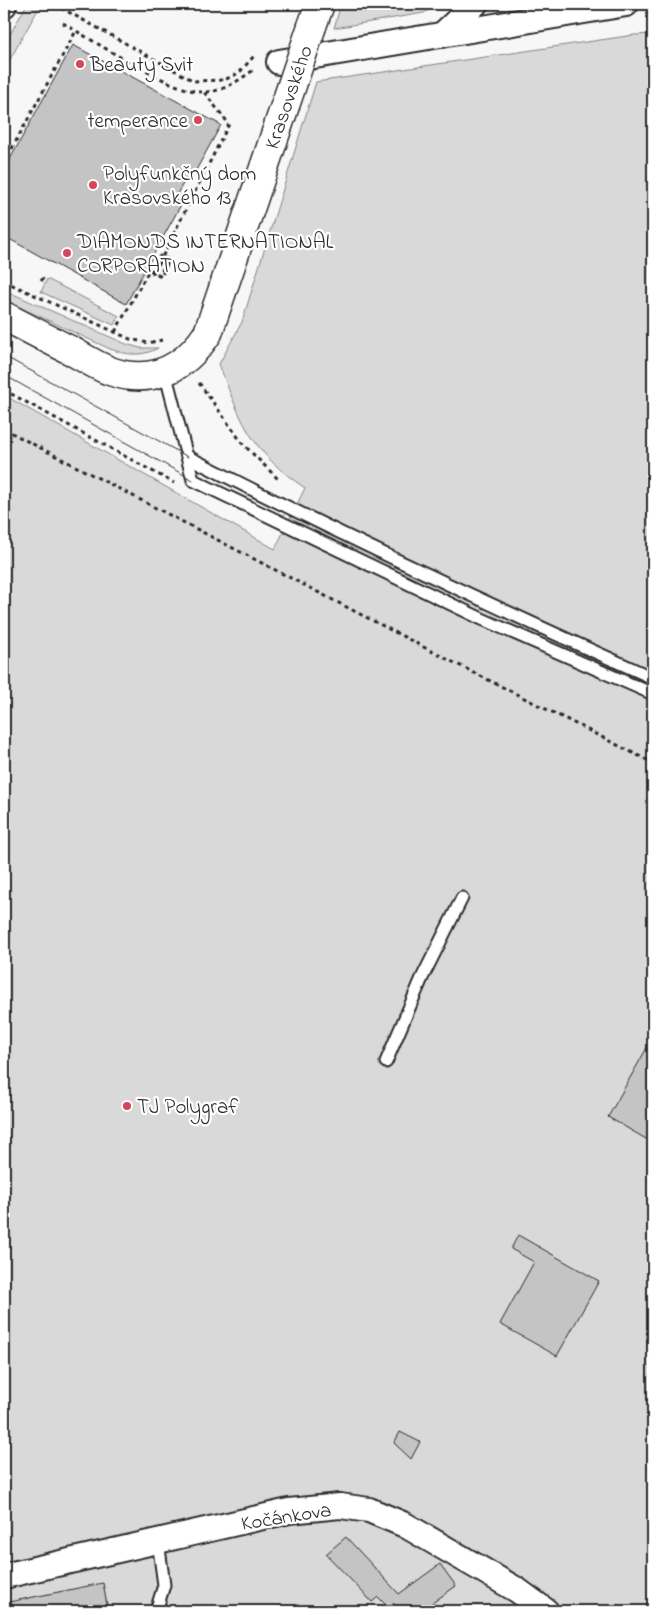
<svg xmlns="http://www.w3.org/2000/svg" width="657" height="1615" viewBox="0 0 657 1615" font-family="'Indie Flower',sans-serif">
<style>
.green{fill:#d9d9d9;stroke:#828282}
.building{fill:#c4c4c4;stroke:#2b2b2b}
.lines{fill:none;stroke-linecap:round;stroke-linejoin:round}
.service-casing{stroke:#2b2b2b;stroke-width:15}
.minor-casing{stroke:#2b2b2b;stroke-width:28}
.tertiary-casing{stroke:#2b2b2b;stroke-width:31}
.path{stroke:#2b2b2b;stroke-width:3;stroke-dasharray:4 4;stroke-linecap:butt}
.service{stroke:#fff;stroke-width:11}
.minor{stroke:#fff;stroke-width:24}
.tertiary{stroke:#fff;stroke-width:28}
.tram{stroke:#2b2b2b;stroke-width:1}
.tertiary-bridge-casing{stroke:#2b2b2b;stroke-width:31;stroke-linecap:butt}
.tertiary-bridge{stroke:#fff;stroke-width:28}
.poi-dot{fill:#d1495b;stroke:#fff;stroke-width:2}
.labels{text-anchor:middle;stroke-width:4.5;stroke-linejoin:round;paint-order:stroke}
.poi-label{font-size:21px;fill:#2b2b2b;stroke:#fff;text-anchor:start}
.street-label{font-size:21px;fill:#2b2b2b;stroke:#fff}
</style>
<rect width="100%" height="100%" fill="#f7f7f7"/>
<filter id="ink" filterUnits="userSpaceOnUse"><feTurbulence type="fractalNoise" baseFrequency=".02" numOctaves="2"/><feDisplacementMap in="SourceGraphic" scale="10" xChannelSelector="R" yChannelSelector="G"/><feConvolveMatrix kernelMatrix="1 2 1 2 8 2 1 2 1" color-interpolation-filters="sRGB"/></filter>
<g filter="url(#ink)">
<g class="green">
<path d="M27 4H41L4 70V45Z"/>
<path d="M341 4H439L424 13 334 28Z"/>
<path d="M653 34V1611H4V395L275 549 305 488C251 452 241 422 219 364L242 322 316 82 634 35Z"/>
<path d="M47 279 119 316 114 325 41 292Z"/>
<path d="M4 290 126 344 140 348H158C142 357 127 355 110 349L4 300Z"/>
</g>
<g class="building">
<path d="M73 45 221 125 195 172 191 170 174 199 182 203 126 304 4 236V170Z"/>
<path d="M653 1037V1143L608 1117Z"/>
<path d="M518 1235 599 1281 557 1356 500 1324 534 1262 511 1249Z"/>
<path d="M400 1432 420 1442 411 1459 394 1443Z"/>
<path d="M346 1537 399 1594 440 1564 456 1586 421 1611H411L407 1608 400 1611 393 1603 388 1607 378 1597 372 1602 326 1554Z"/>
<path d="M103 1583 108 1611H4V1603Z"/>
</g>
<g class="lines">
<defs>
<g id="service">
<path d="M165 372 193 480 482 619 653 694"/>
<path d="M188 457C341 535 496 608 653 678"/>
<path d="M386 1062 422 978 462 898"/>
<path d="M156 1611 164 1585 158 1541"/>
</g>
<g id="minor">
<path d="M4 5V4"/>
<path d="M442 35 475 4"/>
<path d="M279 62 626 4"/>
<path d="M4 1576 289 1511 340 1506 369 1510 405 1525 517 1590 546 1611"/>
</g>
<g id="tertiary">
<path d="M312 26 320 4"/>
<path d="M4 316C27 328 49 340 72 351 84 358 97 366 110 371 152 386 185 368 208 333"/>
</g>
</defs>
<use href="#service" class="service-casing"/>
<use href="#minor" class="minor-casing"/>
<use href="#tertiary" class="tertiary-casing"/>
<g class="path">
<path d="M54 4 194 81 224 80 239 73 254 56"/>
<path d="M63 23C94 41 172 92 203 92 224 92 239 80 255 69"/>
<path d="M4 163 76 31"/>
<path d="M4 281 130 339 148 343 162 340"/>
<path d="M41 281 44 277"/>
<path d="M115 332 149 270 152 271 160 256 169 260 161 277 153 273 161 258 167 260 160 275 155 273C159 264 163 255 167 247L229 124 204 92"/>
<path d="M199 383 243 444 279 480"/>
<path d="M4 390 174 483"/>
<path d="M4 429 435 653 653 763"/>
</g>
<use href="#service" class="service"/>
<use href="#minor" class="minor"/>
<use href="#tertiary" class="tertiary"/>
<g class="tram">
<path d="M4 356 188 457"/>
<path d="M4 375 193 480"/>
</g>
<defs>
<path id="tertiary-bridge" d="M208 333 312 26"/>
</defs>
<use href="#tertiary-bridge" class="tertiary-bridge-casing"/>
<use href="#tertiary-bridge" class="tertiary-bridge"/>
</g>
</g>
<g class="poi-dot">
<circle cx="80" cy="64" r="5"/>
<circle cx="198" cy="120" r="5"/>
<circle cx="93" cy="185" r="5"/>
<circle cx="67" cy="253" r="5"/>
<circle cx="127" cy="1106" r="5"/>
</g>
<g class="labels">
<g class="poi-label">
<text x="90" y="71">Beauty Svit</text>
<text x="188" y="127" text-anchor="end">temperance</text>
<text x="103" y="180">Polyfunkčný dom<tspan x="103" dy="24">Krasovského 13</tspan></text>
<text x="77" y="248">DIAMONDS INTERNATIONAL<tspan x="77" dy="24">CORPORATION</tspan></text>
<text x="137" y="1113">TJ Polygraf</text>
</g>
<g class="street-label">
<text transform="translate(288 97) rotate(-71)" y="7">Krasovského</text>
<text transform="translate(286 1516) rotate(-9)" y="7">Kočánkova</text>
</g>
</g>
<rect width="657" height="1615" fill="none" stroke="#fff" stroke-width="20"/>
<rect x="10" y="10" width="637" height="1595" fill="none" stroke="#2b2b2b" stroke-width="2" filter="url(#ink)"/>
</svg>
